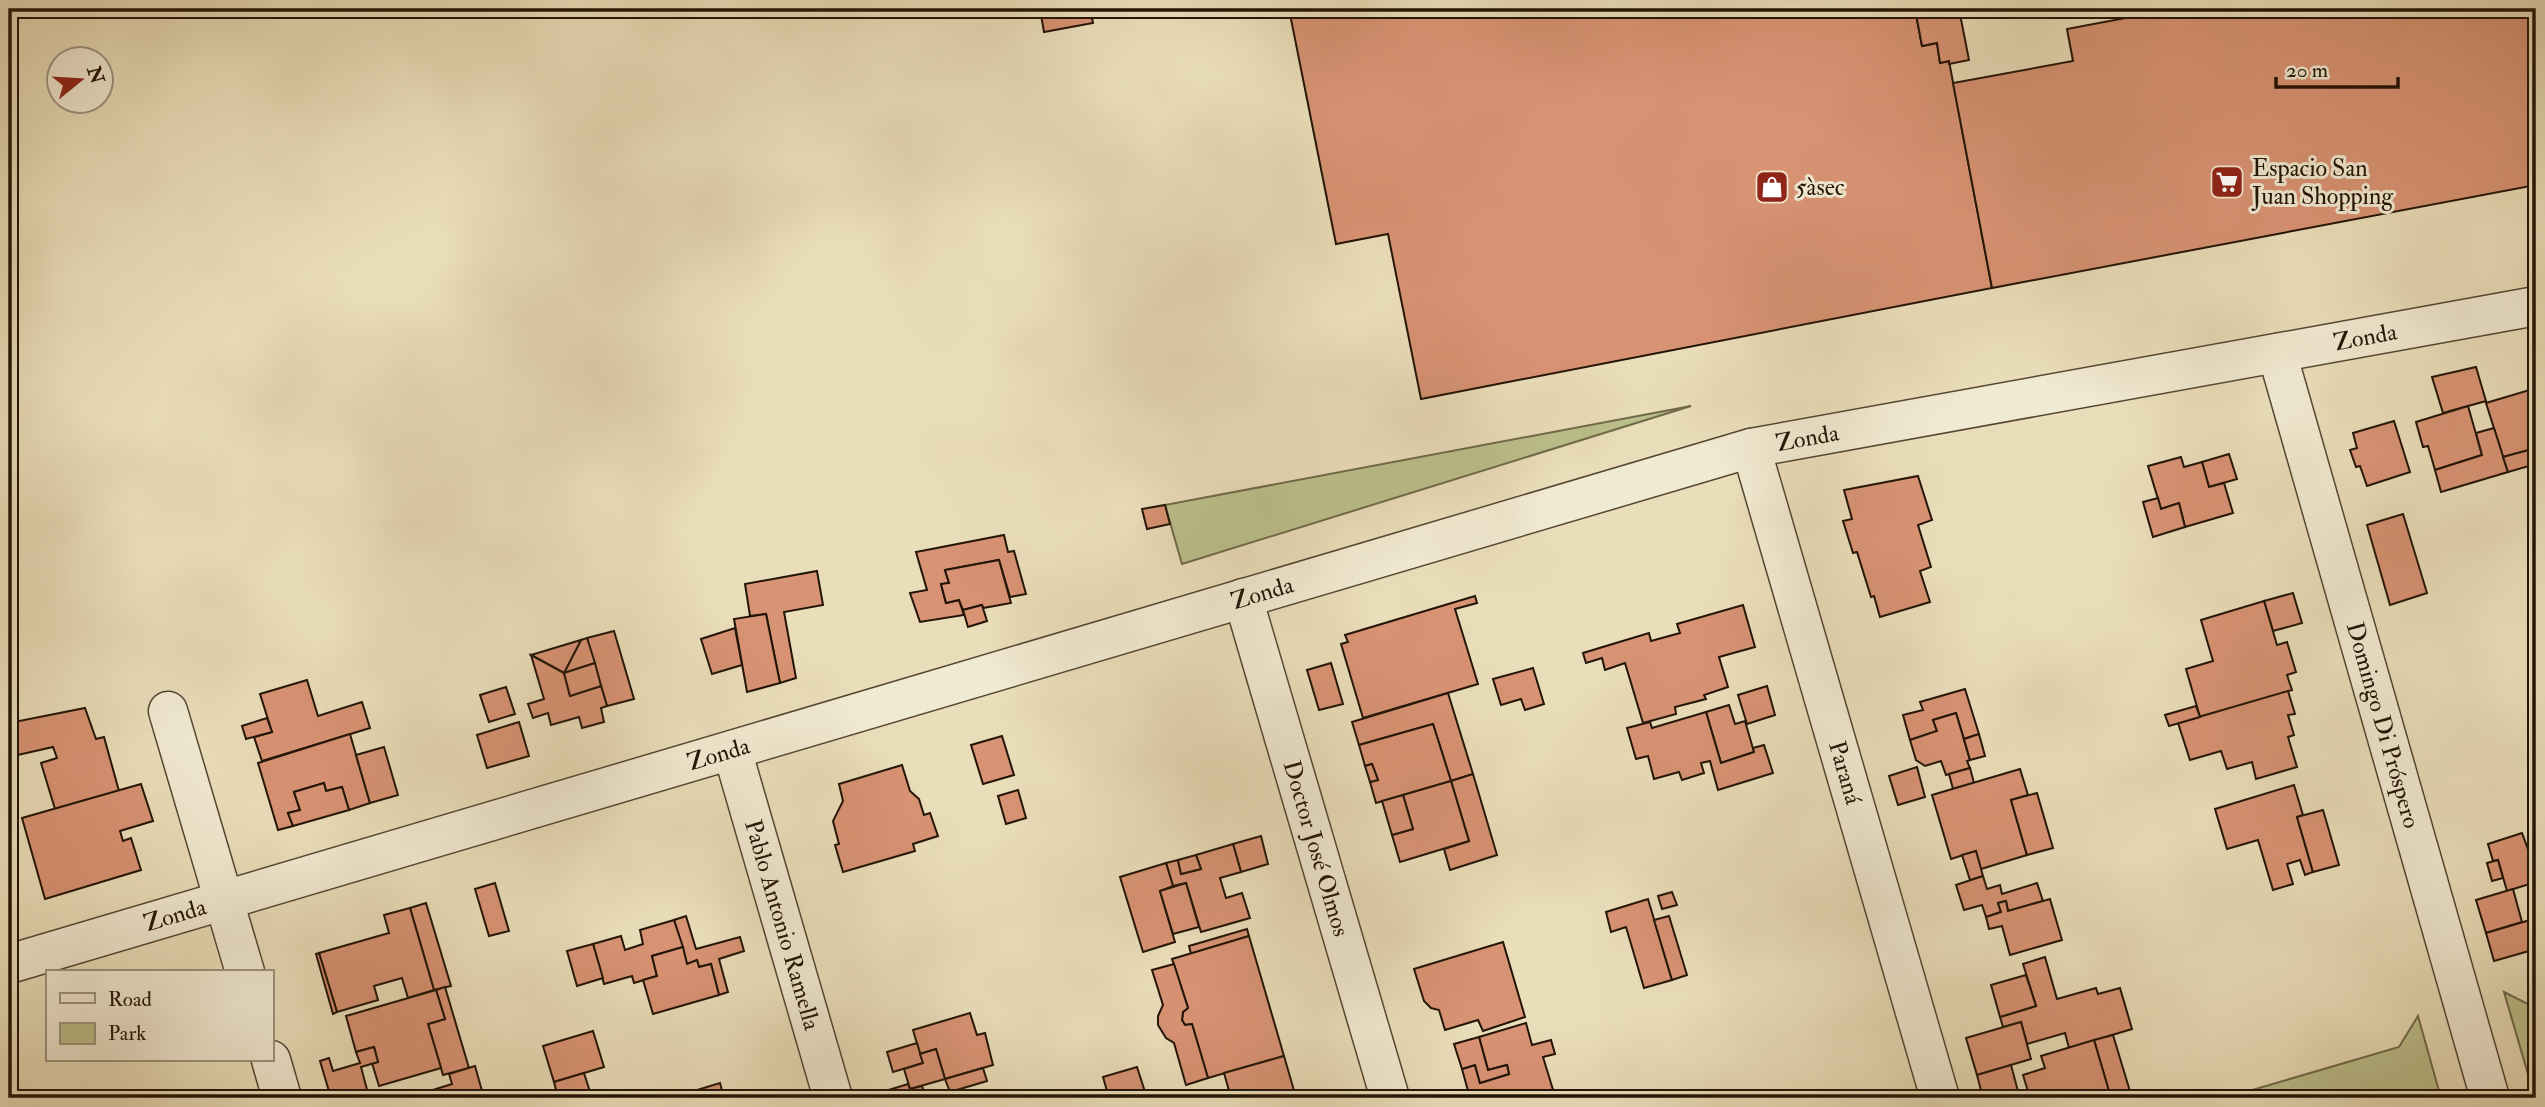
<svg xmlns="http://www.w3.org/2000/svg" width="2545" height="1107" viewBox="0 0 2545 1107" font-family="'IM FELL Double Pica',serif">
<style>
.green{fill:#bcc08c;stroke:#6f6a49;stroke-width:2}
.building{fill:#d89374;stroke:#221406;stroke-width:2}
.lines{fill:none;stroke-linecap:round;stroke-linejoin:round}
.street-casing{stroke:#544633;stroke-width:41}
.street{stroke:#f1ead2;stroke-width:38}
.labels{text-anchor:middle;stroke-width:6;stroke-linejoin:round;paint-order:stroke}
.poi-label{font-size:24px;fill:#221406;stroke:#f1ead2;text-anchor:start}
.street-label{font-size:24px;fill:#221406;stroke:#f1ead2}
</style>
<rect width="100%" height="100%" fill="#eadeba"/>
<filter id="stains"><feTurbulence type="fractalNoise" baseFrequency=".00286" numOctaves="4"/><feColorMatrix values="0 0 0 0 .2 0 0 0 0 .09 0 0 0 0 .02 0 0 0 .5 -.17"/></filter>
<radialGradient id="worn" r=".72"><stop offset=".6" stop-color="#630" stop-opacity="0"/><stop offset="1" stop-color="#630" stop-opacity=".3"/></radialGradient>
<g class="green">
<path d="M1691 406 1182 564 1165 505Z"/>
<path d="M2504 992 2536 1008V1098H2535Z"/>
<path d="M2418 1016 2441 1098H2225L2399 1047Z"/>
</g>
<g class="building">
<path d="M1040 9H1090L1093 23 1044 32Z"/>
<path d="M1289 9H1915L1922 46 1937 43 1940 63 1949 61 1992 288 1421 399 1388 234 1336 244Z"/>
<path d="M1915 9H1959L1969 60 1949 64V61L1940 63 1937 43 1922 46Z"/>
<path d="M2173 9H2536V185L1992 288 1953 83 2073 61 2067 29Z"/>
<path d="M2476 367 2486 401 2443 413 2432 377Z"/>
<path d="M2536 388V448L2503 457 2486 403Z"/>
<path d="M2468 406 2482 455 2435 470 2428 446 2423 447 2416 422Z"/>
<path d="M2394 421 2410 472 2367 486 2360 466 2356 467 2350 450 2357 448 2353 433Z"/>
<path d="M2494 428 2508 472 2441 492 2435 470 2482 455 2476 433Z"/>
<path d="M2536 448V464L2508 472 2503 457Z"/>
<path d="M2229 454 2237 479 2209 487 2202 462Z"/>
<path d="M2181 457 2184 467 2202 462 2209 487 2224 483 2233 513 2185 527 2179 503 2161 509 2148 466Z"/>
<path d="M1918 476 1932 520 1918 525 1931 567 1920 571 1930 602 1880 617 1874 596 1871 597 1857 552 1853 553 1843 521 1852 519 1844 490Z"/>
<path d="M2158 498 2161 509 2179 503 2185 527 2153 537 2143 502Z"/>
<path d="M1165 505 1170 524 1147 529 1142 509Z"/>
<path d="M2403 514 2427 593 2390 605 2367 525Z"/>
<path d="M1004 535 1008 552 1014 551 1026 594 1010 597 999 560 945 570 949 583 941 584 946 603 959 600 964 615 920 622 910 593 927 590 916 552Z"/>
<path d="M999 560 1011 603 983 608 982 605 963 610 959 600 946 603 941 584 949 583 945 570Z"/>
<path d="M817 571 823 605 784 612 796 678 780 683 766 614 750 616 745 584Z"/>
<path d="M2293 593 2302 623 2273 631 2264 601Z"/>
<path d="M1475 596 1477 603 1455 609 1478 684 1363 718 1341 644 1348 642 1345 635Z"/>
<path d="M2264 601 2277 645 2287 642 2296 672 2287 675 2292 690 2200 717 2186 669 2213 661 2201 620Z"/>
<path d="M982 605 987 621 968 627 963 610Z"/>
<path d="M1743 605 1755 647 1719 657 1728 687 1704 695 1706 699 1675 707 1676 714 1643 723 1625 663 1605 670 1602 658 1586 663 1583 653 1649 633 1651 641 1680 633 1677 624Z"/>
<path d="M766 614 780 683 747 692 734 619Z"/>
<path d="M735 628 742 665 712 674 701 639Z"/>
<path d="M614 631 634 699 607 706 587 638Z"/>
<path d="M587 638 595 663 564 673 581 640Z"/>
<path d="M581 640 564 673 531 655Z"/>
<path d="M531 655 564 673 570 696 601 686 607 706 601 708 604 722 582 728 579 717 551 725 548 713 533 718 528 704 544 699Z"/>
<path d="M595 663 601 686 570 696 564 673Z"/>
<path d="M1331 663 1343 704 1319 710 1307 670Z"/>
<path d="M1533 668 1544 704 1525 710 1521 699 1501 705 1493 679Z"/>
<path d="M307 680 318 716 362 702 370 728 262 761 254 737 272 732 260 694Z"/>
<path d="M1767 686 1775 715 1747 724 1738 695Z"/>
<path d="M506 687 515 714 489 722 480 695Z"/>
<path d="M1965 689 1979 734 1964 739 1956 713 1933 720 1937 731 1910 740 1903 715 1923 710 1920 702Z"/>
<path d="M2288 691 2295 714 2288 715 2294 735 2288 737 2297 767 2256 779 2252 762 2227 769 2221 751 2190 760 2178 723Z"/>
<path d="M1448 693 1473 774 1451 781 1433 724 1359 745 1352 722Z"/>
<path d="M1729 705 1735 724 1745 721 1754 752 1721 763 1706 712Z"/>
<path d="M2196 706 2200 717 2169 726 2165 715Z"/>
<path d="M85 708 96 739 104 737 119 791 55 809 41 763 57 758 53 747 9 757V723Z"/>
<path d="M1706 712 1721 763 1754 752 1753 748 1764 745 1773 773 1718 790 1710 761 1701 763 1704 773 1682 780 1679 772 1654 779 1648 756 1636 759 1627 728 1650 722 1652 728Z"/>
<path d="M1956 713 1970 760 1967 761 1970 768 1946 775 1941 761 1925 766 1916 760 1910 740 1937 731 1933 720Z"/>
<path d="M267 718 272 732 246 739 242 726Z"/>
<path d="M519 722 529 756 487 768 477 735Z"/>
<path d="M1433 724 1451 781 1376 803 1370 782 1378 780 1372 764 1365 766 1359 745Z"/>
<path d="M350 734 370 803 349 810 342 787 326 791 324 783 294 792 300 810 288 813 293 826 278 830 258 763Z"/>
<path d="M1979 734 1985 756 1970 760 1964 739Z"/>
<path d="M1002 736 1014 775 983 784 971 745Z"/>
<path d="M384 747 398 795 370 803 356 755Z"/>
<path d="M1372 764 1378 780 1370 782 1365 766Z"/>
<path d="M902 765 910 791 919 799 924 815 930 813 938 836 913 844 915 851 843 872 835 845 839 844 833 821 843 801 839 784Z"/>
<path d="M1917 767 1925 797 1898 805 1889 776Z"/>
<path d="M1970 768 1974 783 1953 789 1949 774Z"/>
<path d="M2020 769 2028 795 2011 800 2027 855 1981 869 1976 851 1951 859 1932 795Z"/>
<path d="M1473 774 1497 855 1450 870 1444 849 1469 841 1451 781Z"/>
<path d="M1451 781 1469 841 1400 862 1392 835 1413 829 1403 795Z"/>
<path d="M324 783 326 791 342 787 349 810 293 826 288 813 300 810 294 792Z"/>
<path d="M141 784 153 821 120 831 123 841 131 838 141 870 45 899 22 818Z"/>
<path d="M2294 785 2303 815 2297 817 2313 872 2305 875 2300 860 2287 864 2293 884 2273 890 2258 840 2227 849 2215 809Z"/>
<path d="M1018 790 1026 818 1006 824 998 796Z"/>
<path d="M2037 793 2053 848 2027 855 2011 800Z"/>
<path d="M1403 795 1413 829 1392 835 1382 801Z"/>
<path d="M2323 810 2339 865 2313 872 2297 817Z"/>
<path d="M2522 833 2529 852 2536 850V882L2507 891 2498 860 2493 861 2488 844Z"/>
<path d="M1261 836 1268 864 1241 872 1233 844Z"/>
<path d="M1233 844 1241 872 1220 878 1226 898 1242 893 1250 918 1201 932 1186 883 1173 886 1166 863 1178 860 1181 874 1201 869 1196 855Z"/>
<path d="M1976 851 1983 876 1970 880 1962 855Z"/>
<path d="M1196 855 1201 869 1181 874 1178 860Z"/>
<path d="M2498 860 2503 878 2492 881 2487 863Z"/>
<path d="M1166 863 1173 886 1160 891 1175 942 1143 952 1120 877Z"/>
<path d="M1983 876 1987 889 2000 885 2002 894 2037 883 2043 901 2008 911 2006 901 1998 903 2001 912 1986 917 1982 905 1964 910 1956 885Z"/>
<path d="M495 883 509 931 489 936 475 889Z"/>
<path d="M1186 883 1199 927 1173 934 1160 891Z"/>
<path d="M2513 889 2522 922 2486 933 2476 900Z"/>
<path d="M1672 892 1677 905 1662 909 1658 896Z"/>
<path d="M1648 899 1672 980 1644 988 1626 927 1611 932 1606 912Z"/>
<path d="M2050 899 2062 940 2010 955 2002 926 1989 929 1986 917 2001 912 1998 903 2006 901 2008 911Z"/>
<path d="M426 903 451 986 434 990 410 908Z"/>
<path d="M410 908 434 990 408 998 402 978 374 986 378 1000 337 1012 319 953 389 933 384 915Z"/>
<path d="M686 916 696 949 740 937 744 951 719 959 728 992 719 995 711 964 699 967 697 960 687 964 674 920Z"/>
<path d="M1669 916 1687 975 1672 980 1654 920Z"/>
<path d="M674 920 683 947 652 956 657 976 634 983 632 976 604 984 593 944 621 936 625 950 643 944 640 930Z"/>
<path d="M2530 920 2536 949 2494 961 2486 933Z"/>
<path d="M1247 929 1249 936 1191 954 1189 946Z"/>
<path d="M1249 936 1284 1056 1208 1078 1192 1024 1185 1025 1182 1020 1183 1012 1188 1008 1172 959Z"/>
<path d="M1503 942 1525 1017 1483 1031 1478 1020 1445 1030 1439 1010 1431 1008 1424 1001 1414 969Z"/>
<path d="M593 944 603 978 577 986 567 951Z"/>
<path d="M683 947 687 964 697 960 699 967 711 964 719 995 653 1014 643 980 657 976 652 956Z"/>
<path d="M319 953 337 1012 333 1014 316 954Z"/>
<path d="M2045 957 2057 999 2096 988 2098 994 2120 988 2132 1029 2069 1048 2065 1033 2027 1044 2021 1022 2003 1027 2000 1017 2036 1006 2023 964Z"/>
<path d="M1174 964 1188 1008 1183 1012 1182 1020 1185 1025 1192 1024 1208 1078 1186 1085 1174 1043 1166 1038 1158 1025V1016L1163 1005 1152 970Z"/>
<path d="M2026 975 2036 1006 2000 1017 1991 985Z"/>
<path d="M445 987 469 1068 443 1075 428 1024 445 1019 436 990Z"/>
<path d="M436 990 445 1019 428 1024 441 1068 379 1086 372 1063 378 1062 374 1047 356 1052 346 1016Z"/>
<path d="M970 1013 977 1035 985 1033 993 1065 945 1079 936 1049 920 1054 913 1030Z"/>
<path d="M2021 1022 2031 1059 1977 1075 1966 1038Z"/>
<path d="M1526 1023 1532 1045 1551 1040 1555 1054 1543 1057 1554 1093 1538 1098H1470L1462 1069 1475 1065 1480 1083 1509 1074 1507 1065 1488 1070 1479 1037Z"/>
<path d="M593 1031 604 1067 554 1082 543 1046Z"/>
<path d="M2113 1035 2132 1098H2111L2094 1040Z"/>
<path d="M1479 1037 1488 1070 1507 1065 1509 1074 1480 1083 1475 1065 1462 1069 1454 1044Z"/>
<path d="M2094 1040 2111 1098H2030L2023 1075 2045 1068 2041 1056Z"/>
<path d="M917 1043 923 1063 893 1072 887 1052Z"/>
<path d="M374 1047 378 1062 361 1067 369 1097 331 1098 320 1061 329 1058 333 1071 360 1063 356 1052Z"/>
<path d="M936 1049 945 1079 910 1089 904 1069 923 1063 920 1054Z"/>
<path d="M1284 1056 1295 1094 1281 1098H1231L1224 1073Z"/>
<path d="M2011 1065 2019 1095 2009 1098H1983L1977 1075Z"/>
<path d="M475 1066 484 1098H407L452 1084 449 1074Z"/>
<path d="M1137 1067 1147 1098H1109L1103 1077Z"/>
<path d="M983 1068 987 1081 950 1092 945 1079Z"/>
<path d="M584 1073 592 1098H558L554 1082Z"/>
<path d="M720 1083 724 1098H674V1097Z"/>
<path d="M908 1084 910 1089 922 1086 926 1098H881L879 1093Z"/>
</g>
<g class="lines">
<defs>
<g id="street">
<path id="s1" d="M2277 353 2490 1098"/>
<path id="s2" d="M1751 448 1940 1098"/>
<path id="s3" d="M1243 598 1390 1098"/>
<path d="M168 711 245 972"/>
<path id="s4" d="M732 750 833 1098"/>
<path id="s5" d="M9 964 1751 448 2536 306"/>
<path d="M271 1060 282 1098"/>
</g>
</defs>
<use href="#street" class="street-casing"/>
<use href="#street" class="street"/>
</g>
<defs>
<symbol id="supermarket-square" viewBox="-11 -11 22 22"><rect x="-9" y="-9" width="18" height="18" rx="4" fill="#8f2418" stroke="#f1ead2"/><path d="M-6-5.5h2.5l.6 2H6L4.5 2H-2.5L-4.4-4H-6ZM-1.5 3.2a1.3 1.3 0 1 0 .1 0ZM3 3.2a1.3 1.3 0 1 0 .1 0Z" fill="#fff"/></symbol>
<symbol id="shop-square" viewBox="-11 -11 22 22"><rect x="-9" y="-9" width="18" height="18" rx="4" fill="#8f2418" stroke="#f1ead2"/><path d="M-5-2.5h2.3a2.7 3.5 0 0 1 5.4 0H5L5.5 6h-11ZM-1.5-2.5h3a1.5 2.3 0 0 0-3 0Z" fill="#fff"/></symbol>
</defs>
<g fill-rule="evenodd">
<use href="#supermarket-square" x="2208" y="163" width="38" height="38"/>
<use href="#shop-square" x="1753" y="168" width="38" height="38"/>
</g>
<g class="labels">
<g class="poi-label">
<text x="2252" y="176">Espacio San<tspan x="2252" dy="28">Juan Shopping</tspan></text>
<text x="1796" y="195">5àsec</text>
</g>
<g class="street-label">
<text dy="8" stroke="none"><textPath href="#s5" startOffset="2441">Zonda</textPath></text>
<text dy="8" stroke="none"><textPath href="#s5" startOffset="1874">Zonda</textPath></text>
<text dy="8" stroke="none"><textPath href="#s5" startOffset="1307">Zonda</textPath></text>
<text dy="8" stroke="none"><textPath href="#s1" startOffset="387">Domingo Di Próspero</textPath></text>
<text dy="8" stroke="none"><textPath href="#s5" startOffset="740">Zonda</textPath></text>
<text dy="8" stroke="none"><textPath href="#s2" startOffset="338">Paraná</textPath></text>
<text dy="8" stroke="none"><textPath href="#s3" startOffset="261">Doctor José Olmos</textPath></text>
<text dy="8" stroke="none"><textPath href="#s5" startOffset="173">Zonda</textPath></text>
<text dy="8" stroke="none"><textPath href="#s4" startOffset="182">Pablo Antonio Ramella</textPath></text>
</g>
</g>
<rect width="2545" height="1107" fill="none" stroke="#eadeba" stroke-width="35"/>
<rect x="10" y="10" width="2524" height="1086" fill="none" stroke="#221406" stroke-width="3.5"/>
<rect x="18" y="18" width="2510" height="1072" fill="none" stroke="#221406" stroke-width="2"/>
<rect x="46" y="970" width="228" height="91" fill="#f1ead2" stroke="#9e9480" stroke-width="2"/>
<rect x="60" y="993" width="35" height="10" fill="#f1ead2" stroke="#9e9480" stroke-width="2"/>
<text x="108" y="1006" font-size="21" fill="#221406">Road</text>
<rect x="60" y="1023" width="35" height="21" fill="#bcc08c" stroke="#9e9480" stroke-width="2"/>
<text x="108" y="1040" font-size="21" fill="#221406">Park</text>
<g transform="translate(80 80) rotate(72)"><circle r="33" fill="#f1ead2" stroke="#9e9480" stroke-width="2"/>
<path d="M0-5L12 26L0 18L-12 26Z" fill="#8f2418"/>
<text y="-10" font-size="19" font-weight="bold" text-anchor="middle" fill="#221406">N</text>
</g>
<path d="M2276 77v10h122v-10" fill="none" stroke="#221406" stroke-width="3.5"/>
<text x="2286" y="77" font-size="21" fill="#221406" stroke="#f1ead2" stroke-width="5" paint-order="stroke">20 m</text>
<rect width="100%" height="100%" filter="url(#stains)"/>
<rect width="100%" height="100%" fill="url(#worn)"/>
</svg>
